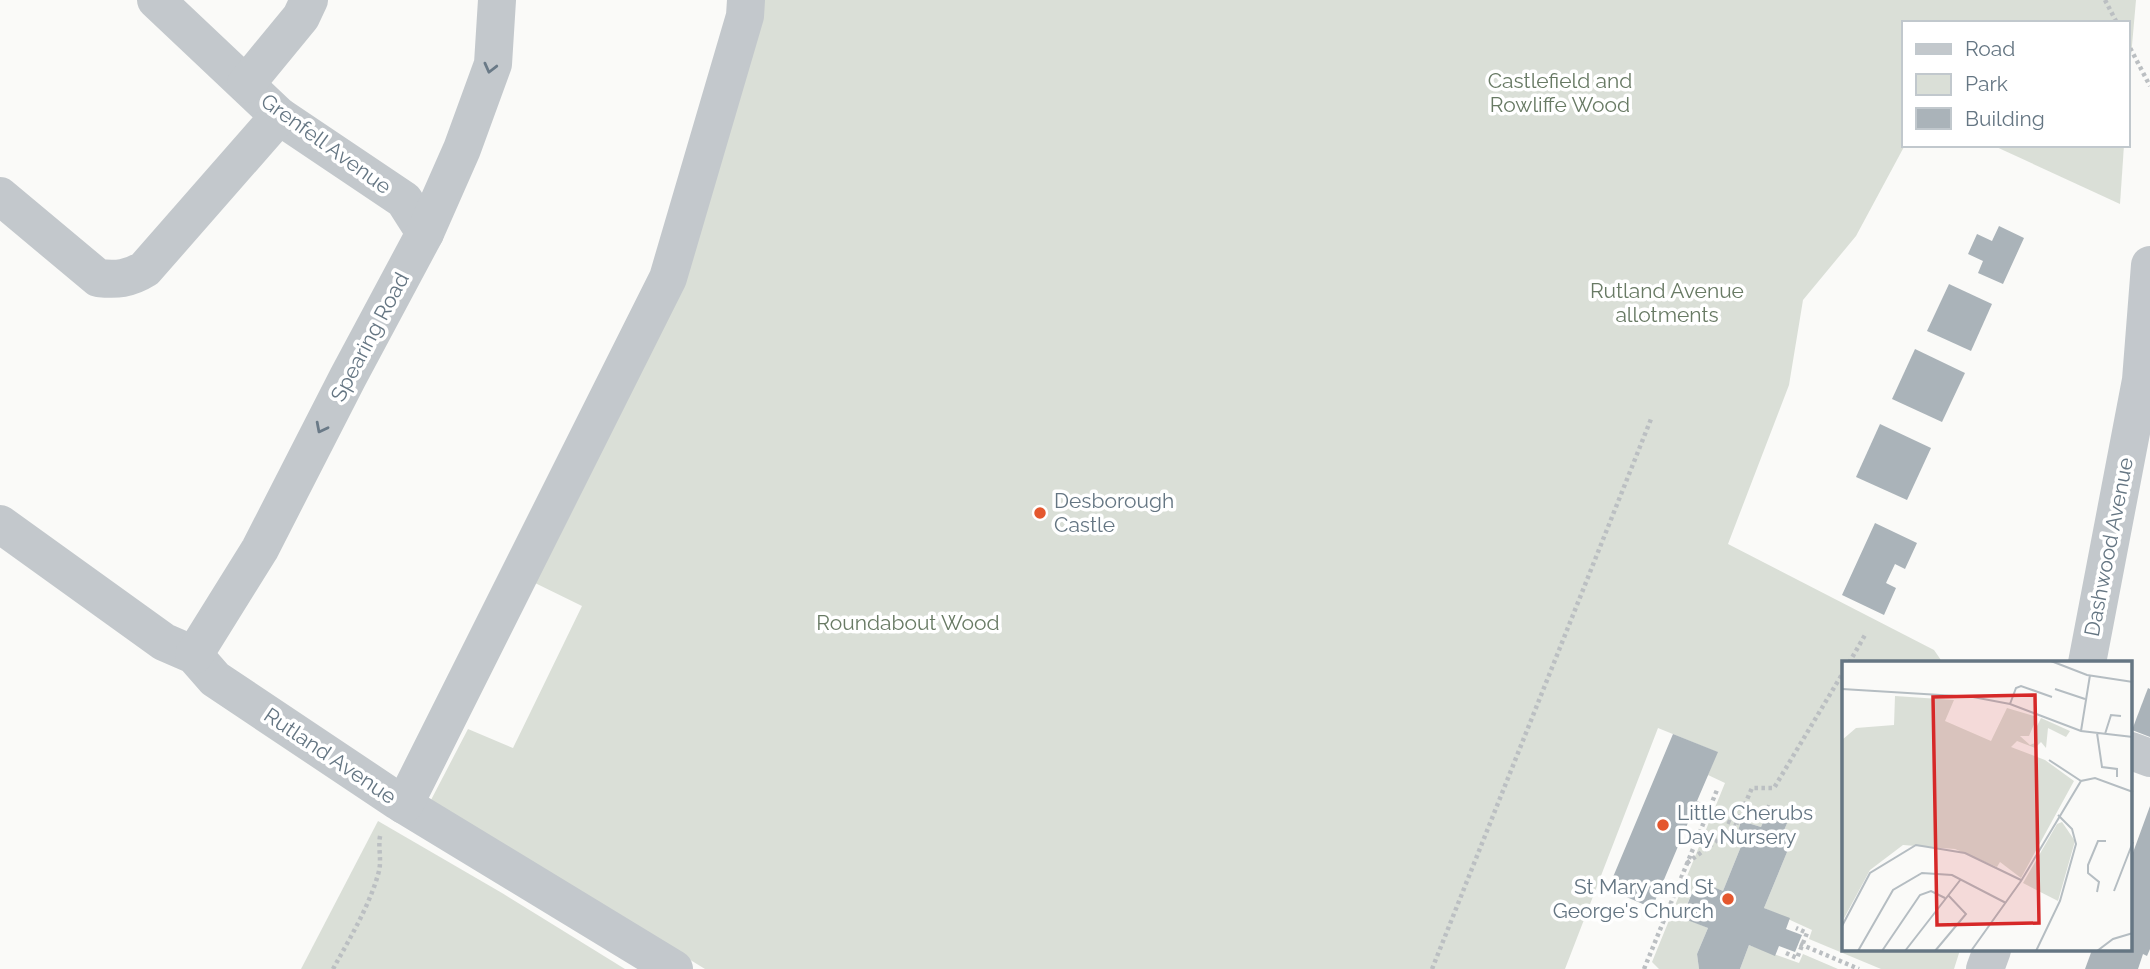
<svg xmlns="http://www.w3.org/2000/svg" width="2150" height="969" viewBox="0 0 2150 969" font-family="Raleway,sans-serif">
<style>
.green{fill:#dadfd7}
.building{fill:#aab3b9}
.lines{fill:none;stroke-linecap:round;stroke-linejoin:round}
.path{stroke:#bbbfc2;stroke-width:4.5;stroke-dasharray:3.5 3.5;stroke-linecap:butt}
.minor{stroke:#c3c8cc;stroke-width:38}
.oneway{stroke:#6a7a87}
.poi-dot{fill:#e4572e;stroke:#fff;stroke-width:2.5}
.labels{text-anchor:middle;stroke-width:7;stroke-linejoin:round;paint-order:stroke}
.park-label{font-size:21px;fill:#687a64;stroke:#fff}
.street-label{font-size:21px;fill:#657683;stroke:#fff}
.poi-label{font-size:21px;fill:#657683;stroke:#fff;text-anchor:start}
.inset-road{fill:none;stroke:#b5bdc2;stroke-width:2}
.view{fill:#d62828;fill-opacity:0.15;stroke:#d62828;stroke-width:3.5}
.inset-edge{fill:none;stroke:#657683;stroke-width:3.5}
</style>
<rect width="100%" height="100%" fill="#fafaf8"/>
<g class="green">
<path d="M757 0H2136L2127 102V23H1903V145H1905L1856 236 1803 300 1789 385 1728 544 1934 650 1943 663H1844V950H1960L1954 969H1881L1809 939 1812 930 1764 908 1792 840 1782 835 1788 821 1767 813 1761 827 1741 821 1738 831 1746 834 1723 891 1697 880 1682 917 1708 928 1697 954 1699 969H1659L1652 962 1725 783 1708 775 1717 752 1658 728 1565 969H705L431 800 468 729 513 748 582 606 535 583Z"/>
<path d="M1992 145H2124L2120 204Z"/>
<path d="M378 821 502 893 625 969H301Z"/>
<path d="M1749 945 1799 963 1803 954 1838 969H1740Z"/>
</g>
<g class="building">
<path d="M1999 226 2024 238 2003 284 1978 273 1983 261 1968 254 1977 234 1992 241Z"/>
<path d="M1949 284 1992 304 1971 351 1927 331Z"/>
<path d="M1915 349 1965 373 1942 422 1892 399Z"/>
<path d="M1880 424 1931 448 1907 500 1856 477Z"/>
<path d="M1875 523 1917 543 1905 569 1895 564 1886 583 1896 588 1884 615 1842 595Z"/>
<path d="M2148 688 2150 689V737L2132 730Z"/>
<path d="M1673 734 1718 752 1697 801 1706 805 1703 813 1699 822 1690 818 1652 908 1608 889Z"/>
<path d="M2150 806V949L2147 956 2143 954 2138 969H2085L2092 950H2131V858Z"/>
<path d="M1767 813 1788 821 1782 835 1792 840 1764 908 1790 918 1786 929 1802 935 1795 952 1779 946 1775 956 1749 945 1740 969H1699L1697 954 1708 928 1682 918 1697 880 1723 891 1746 834 1738 831 1741 821 1761 827Z"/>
</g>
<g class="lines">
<g class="path">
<path d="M2105 0 2117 23"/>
<path d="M2127 42 2150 86"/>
<path d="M1849 663 1865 635"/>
<path d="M1708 813 1736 825"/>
<path d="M1742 813 1759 820 1765 806 1779 812 1778 815"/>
<path d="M1687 863 1735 827 1752 788H1774L1844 671"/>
<path d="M1800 944 1859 969"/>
<path d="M1786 953 1797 958 1807 933 1796 928"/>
<path d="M333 969C350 938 370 905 379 871 382 858 377 844 381 833"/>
<path d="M1432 969 1651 419"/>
<path d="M1644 969 1717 790"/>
</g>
<g class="minor">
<path d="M156 0 279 116 404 200 425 233"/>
<path d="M246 84 301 17 309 0"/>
<path d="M0 196 98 278C117 280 129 279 145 269L279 116"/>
<path d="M0 524 164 642 194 655 215 679 396 800 674 969"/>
<path d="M194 655 260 549 348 377 425 233 462 149 493 64 497 0"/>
<path d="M2087 663 2141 380 2150 265"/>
<path d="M2131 751 2150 758"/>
<path d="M404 805 668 278 745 16 746 0"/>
<path d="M1985 969 1992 950"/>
</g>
</g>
<defs><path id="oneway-chevron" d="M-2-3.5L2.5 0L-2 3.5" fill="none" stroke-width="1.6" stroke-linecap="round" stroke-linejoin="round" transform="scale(1.75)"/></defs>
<g class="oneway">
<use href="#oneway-chevron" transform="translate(490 68) rotate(104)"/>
<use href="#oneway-chevron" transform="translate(321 428) rotate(117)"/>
</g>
<g class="poi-dot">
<circle cx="1040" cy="513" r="7"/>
<circle cx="1663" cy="825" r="7"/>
<circle cx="1728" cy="899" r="7"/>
</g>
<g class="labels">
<g class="park-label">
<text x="1560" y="88">Castlefield and<tspan x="1560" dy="24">Rowliffe Wood</tspan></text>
<text x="1667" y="298">Rutland Avenue<tspan x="1667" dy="24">allotments</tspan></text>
<text x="908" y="630">Roundabout Wood</text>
</g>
<g class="street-label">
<text transform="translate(326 144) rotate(36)" y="7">Grenfell Avenue</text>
<text transform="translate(370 337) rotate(-62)" y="7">Spearing Road</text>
<text transform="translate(2109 547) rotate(-79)" y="7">Dashwood Avenue</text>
<text transform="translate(330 756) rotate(34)" y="7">Rutland Avenue</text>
</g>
<g class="poi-label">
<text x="1054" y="508">Desborough<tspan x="1054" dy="24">Castle</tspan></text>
<text x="1677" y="820">Little Cherubs<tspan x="1677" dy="24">Day Nursery</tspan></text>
<text x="1714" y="894" text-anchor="end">St Mary and St<tspan x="1714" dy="24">George's Church</tspan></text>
</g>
</g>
<g transform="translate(1842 661)">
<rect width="290" height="290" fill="#fafaf8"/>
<path d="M53 35 112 39 103 60 149 80 165 47 195 56 187 75H178L188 84 195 81 192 71 199 57 228 70 224 76 206 67 204 87 199 81 193 87 175 80 169 86 203 99 232 120 179 217 158 201 155 206 113 188 61 184 28 209 0 261V79L14 67 52 64ZM220 161 233 180 216 240 181 222 215 163Z" fill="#dadfd7"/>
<path class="inset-road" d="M209 0 245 14 291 21M0 28 131 36 168 43 239 70 291 76M213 28 243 38M168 43 174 27 179 25 210 36M239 70 248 14M255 72 260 106 275 108V116M263 73 269 54 279 55M207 99 239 120M272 230 291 181M255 231 257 221 246 212V204L256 180H264M0 265 28 212 74 184 123 192 179 219M16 290 51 229 80 212 110 214 164 242M40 290 78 234 89 230 103 237M63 290 119 218M93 290 124 253 106 234M129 290 179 220 239 120 253 117 291 131M194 290 218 240 234 183 230 168 216 154M255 290 271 278 291 272"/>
<path class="view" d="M193 34 197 262 95 264 91 36Z"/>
<rect width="290" height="290" class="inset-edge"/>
</g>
<rect x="1902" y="21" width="228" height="126" fill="#ffffff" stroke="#c1c8cd" stroke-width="2"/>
<rect x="1916" y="44" width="35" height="10" fill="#c3c8cc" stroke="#c1c8cd" stroke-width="2"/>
<text x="1965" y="56" font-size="21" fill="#657683">Road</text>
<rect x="1916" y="74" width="35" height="21" fill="#dadfd7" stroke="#c1c8cd" stroke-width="2"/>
<text x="1965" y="91" font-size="21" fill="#657683">Park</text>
<rect x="1916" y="108" width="35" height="21" fill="#aab3b9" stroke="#c1c8cd" stroke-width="2"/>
<text x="1965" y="126" font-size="21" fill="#657683">Building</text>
</svg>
